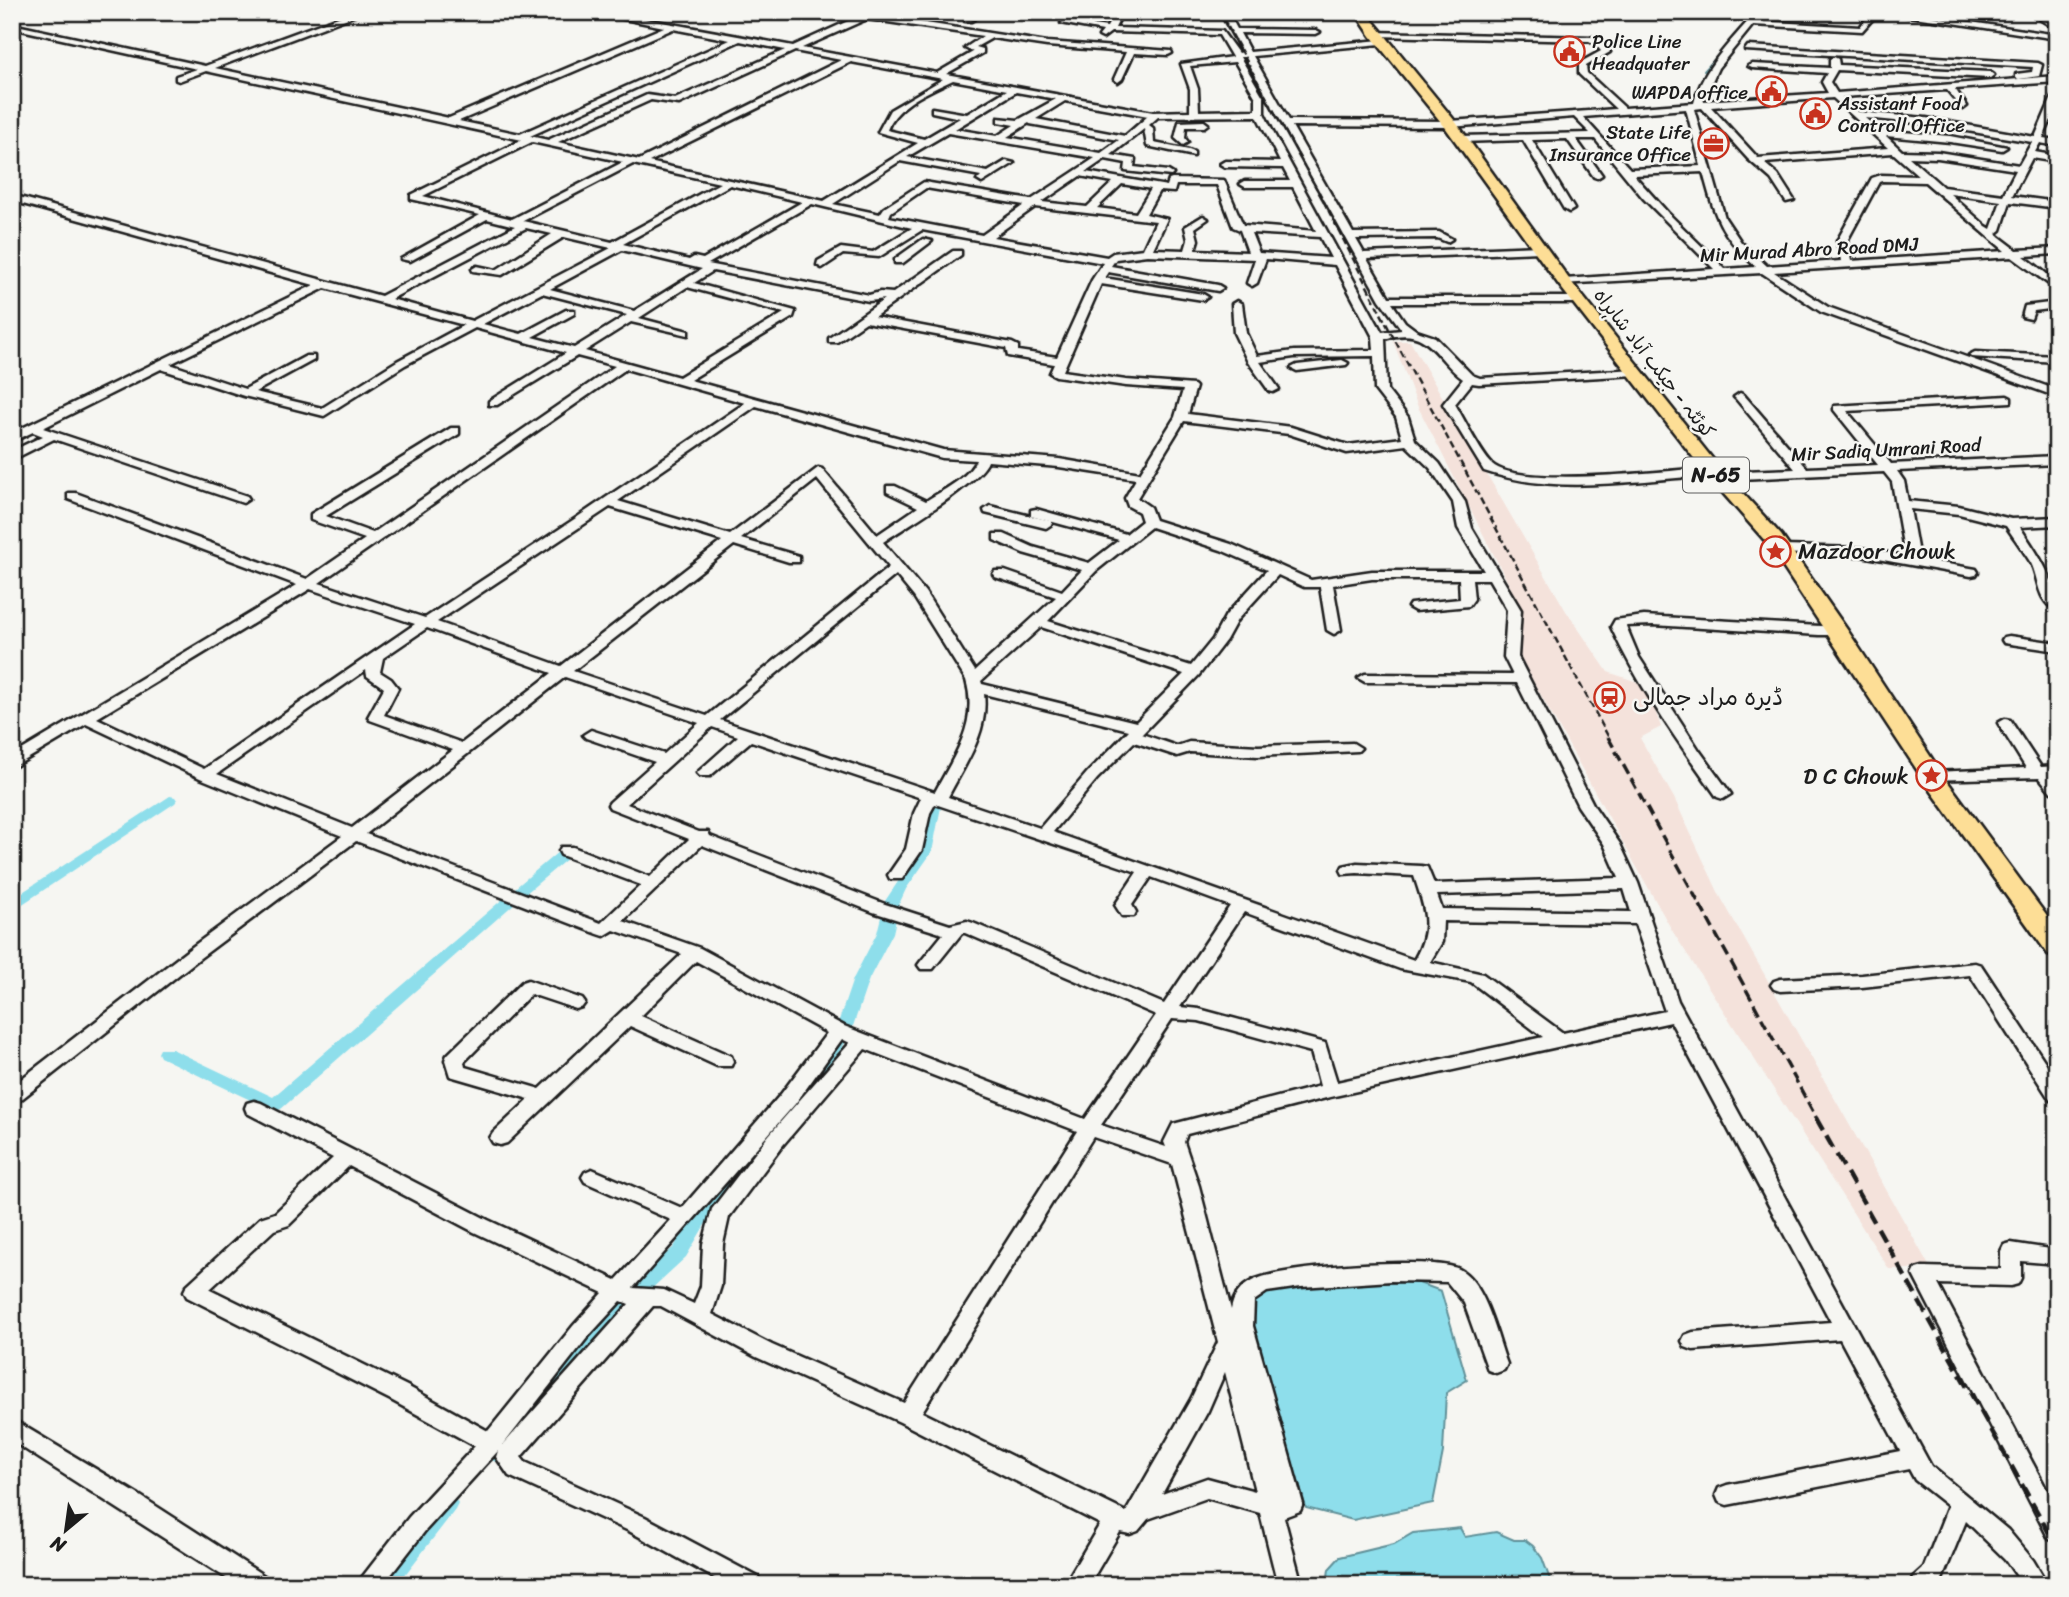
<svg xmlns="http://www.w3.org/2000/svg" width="2069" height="1597" viewBox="0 0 2069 1597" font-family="Sriracha,'Playpen Sans Arabic',sans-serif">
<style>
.built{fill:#f4e2db}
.water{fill:#8edeeb;stroke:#609098;stroke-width:2}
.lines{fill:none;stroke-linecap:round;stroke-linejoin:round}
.stream{stroke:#609098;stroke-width:2}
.canal{fill:#8edeeb;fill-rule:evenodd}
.minor-casing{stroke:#1c1c1c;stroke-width:5}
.highway-casing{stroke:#1c1c1c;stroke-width:5}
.minor{fill:#f6f6f2;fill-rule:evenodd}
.highway{fill:#fdde96;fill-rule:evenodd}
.rail-far3{stroke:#1c1c1c;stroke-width:2;stroke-dasharray:6 2.5;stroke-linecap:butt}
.rail-far2{stroke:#1c1c1c;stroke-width:2.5;stroke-dasharray:7 3.5;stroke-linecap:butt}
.rail-far1{stroke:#1c1c1c;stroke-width:3.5;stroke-dasharray:11 5;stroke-linecap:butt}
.rail{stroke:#1c1c1c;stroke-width:4.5;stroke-dasharray:14 7;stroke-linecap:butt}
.labels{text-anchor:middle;stroke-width:5;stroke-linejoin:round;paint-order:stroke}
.far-poi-label{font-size:19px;fill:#1c1c1c;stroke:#f6f6f2;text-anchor:start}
.far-street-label{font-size:19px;fill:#1c1c1c;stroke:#f6f6f2}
.shield{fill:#f6f6f2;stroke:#5d5d5c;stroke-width:2}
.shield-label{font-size:21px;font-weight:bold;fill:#1c1c1c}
.poi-label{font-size:23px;fill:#1c1c1c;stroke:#f6f6f2;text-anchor:start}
</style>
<rect width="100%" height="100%" fill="#f6f6f2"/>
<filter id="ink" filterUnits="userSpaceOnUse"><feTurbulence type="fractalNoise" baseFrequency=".0143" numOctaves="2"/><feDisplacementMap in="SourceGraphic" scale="14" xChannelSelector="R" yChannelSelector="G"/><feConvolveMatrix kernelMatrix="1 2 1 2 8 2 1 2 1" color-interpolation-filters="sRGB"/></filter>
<g filter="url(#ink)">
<path class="built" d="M1393 341H1410L1566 611 1608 672 1646 685 1661 727 1640 738 1674 798 1720 896 1931 1269H1889L1673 932 1519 656 1520 606 1418 407Z"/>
<g class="water">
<path d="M1416 1282 1441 1291 1467 1380 1446 1393 1443 1452 1433 1503 1353 1520 1306 1508 1246 1306 1264 1291 1311 1285Z"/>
<path d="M1460 1528 1465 1537 1496 1532 1514 1540H1525L1533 1546 1542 1558 1552 1585H1327L1329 1569 1340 1557 1394 1544 1413 1533Z"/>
</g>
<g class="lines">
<path class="stream" d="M1704 71 1725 48"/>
<g class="canal">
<path d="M170 796 175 797 177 800 175 803 12 911V899Z"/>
<path d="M935 798 942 802 932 852 906 889 895 913 897 915 893 933 869 979 852 1029 850 1033 844 1035 848 1039 783 1131 777 1133 771 1131 769 1127 771 1123 834 1035 840 1033 836 1029 853 979 877 933 885 901 918 852 928 802Z"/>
<path d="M563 850 568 852 570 855 568 858 525 894H515L513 891 515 888 558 852Z"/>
<path d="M510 895 517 900 515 903 281 1109 275 1111 269 1109 160 1057 158 1053 160 1049H172L273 1097 505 897Z"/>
<path d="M758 1145 764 1146 767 1151 764 1156 706 1223 686 1257 648 1292 641 1294 634 1292 632 1287 634 1282 674 1247 694 1213 752 1146Z"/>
<path d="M621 1298 628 1301 630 1306 628 1311 503 1459 496 1462 489 1459 486 1453 489 1447 614 1301Z"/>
<path d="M448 1495 455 1498 458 1504 455 1510 397 1585H374L441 1498Z"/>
</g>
<defs>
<g id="minor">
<path d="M352 12H364L215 68 449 118 664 27 589 12H607L793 46 868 12H879L875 15 1047 42 1171 51 1172 53 1168 55 1134 53 1122 79 1118 82 1114 79 1126 52 1047 46 992 38 976 47 983 49V53L946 74 1153 112 1190 111V89L1181 64 1232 57 1219 35 1111 32 1103 38 1099 36 1103 31 1061 23 1065 21 1107 27 1112 18 1084 12H1123L1115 28 1222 31 1238 53 1242 52 1220 12H1228L1237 29 1316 30 1320 32 1316 34 1240 33 1250 52 1381 40 1385 42 1381 44 1253 56 1289 120 1450 121 1616 109 1579 74V63L1601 51 1595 44 1589 41 1375 36 1372 32 1593 37 1601 40 1610 52 1586 66 1587 73 1625 108 1694 103C1703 67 1731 42 1754 14L1761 16 1757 21 1860 27 1871 12H1879L1862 31 1753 25 1718 68 1703 101 1828 93 1822 82 1827 73 1752 68 1748 66 1752 64 1830 68V59L1834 57 1838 59 1839 65 1990 72 1994 75 1990 78 1837 70 1830 82 1837 93 2057 76V82L1955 89 1967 106 1963 109 1947 90 1842 97 1858 112 1926 118 2035 137 2053 95 2057 92V106L2043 138 2057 140V146L2040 143 2035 152 2057 156V162L2032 158 2012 196 2057 202V208L2010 202 2001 230 1996 234 2017 250 2057 248V254L2024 256 2057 282V290L2012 257 1774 272 1828 307 2057 390V397L1821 312 1762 273 1560 284 1559 282 1564 279 1714 269 1643 198 1595 139H1576L1602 175 1597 178 1594 177 1567 139 1532 140 1574 209 1569 212 1564 209 1523 140 1461 142 1456 139 1461 136 1590 133 1574 117 1450 127 1292 126 1353 233 1439 232 1452 239 1447 242 1437 238 1356 239 1364 253 1540 246 1545 249 1540 252 1367 259 1389 297H1579L1584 300 1579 303H1392L1405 322 1417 331 1435 337 1472 375 1480 378 1636 369 1642 372 1636 375 1479 384 1472 383 1455 404C1464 419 1481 454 1492 464 1518 489 1674 470 1713 467L1717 468 1718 472 1795 469 1736 399 1734 397 1740 393 1744 395 1807 468 1878 465 1834 410V406L2007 396 2011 398V402L1847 411 1891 464 2057 456V464L1897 471 1904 481 1908 501 1959 506 2011 519 2057 517V525L2020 527C2036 552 2057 579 2057 610 2037 603 2039 579 2031 563 2023 550 2014 538 2006 526L1959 514 1910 509 1919 559 1976 569 1978 572 1976 575 1971 576 1861 556 1777 553 1775 550 1782 546 1861 548 1905 556 1892 482 1884 472 1718 480 1714 479 1713 475C1638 480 1556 496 1484 471L1443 404 1463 379C1435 359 1429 324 1385 339L1387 390 1408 417 1415 440 1439 463 1465 502 1472 528 1521 610 1518 657 1594 806 1620 844 1638 883 1678 1001 1931 1466 2008 1530 2033 1560 2048 1585H2023L2005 1559 1966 1521 1941 1582 1938 1585H1909L1913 1577 1924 1567 1948 1506 1915 1480 1909 1469 1727 1505 1719 1502 1716 1495 1719 1488 1727 1485 1900 1451 1840 1339 1693 1350 1685 1347 1682 1341 1685 1335 1693 1332 1831 1322 1671 1022 1330 1097 1187 1134 1184 1142 1199 1186 1231 1310C1233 1297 1240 1287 1252 1281 1277 1266 1434 1256 1459 1269 1486 1283 1497 1338 1507 1364L1504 1370 1496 1373 1488 1370 1464 1303 1447 1282 1391 1281 1301 1287 1267 1292 1254 1301 1253 1326 1303 1504 1300 1511 1284 1517 1302 1585H1278L1260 1513 1207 1498 1148 1519 1138 1531 1130 1534 1120 1532 1089 1585H1064L1100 1524 900 1422 756 1357 661 1306H653L521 1457 525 1462 645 1517 758 1577 762 1585H727L629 1531 509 1476 496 1457 498 1451 425 1531 383 1585H356L409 1517 475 1446 391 1400 187 1297 184 1291 187 1285 260 1218 275 1213 333 1158 247 1113 245 1108 247 1103 254 1101 261 1103 488 1220 616 1280 671 1220 585 1182 582 1177 585 1172 592 1169 599 1172 682 1208 781 1094 827 1033 696 961 641 1016 731 1056 733 1061 731 1066H717L630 1026 507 1143 500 1145 493 1143 490 1138 493 1133 529 1099 450 1076 445 1060 447 1055 522 982 528 980 582 999 585 1003 582 1007 576 1009 531 994 464 1062 465 1067 540 1089 682 954 614 930 604 936 598 934 356 841 200 958 19 1101 12 1103V1086L188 950 342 836 200 778 86 724 12 768V756L297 585 68 499V493H76L307 579 365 539 311 520V514L451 428H459V434L326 516 373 533 615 366 577 356 497 405H489V401L566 353 475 328 405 365 324 416 244 396 161 369 43 428 247 496 249 499 243 503 54 439 12 460V451L43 436 33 432 12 442V433L314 285 12 201V195L381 296 515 226 487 219 410 261 401 259 480 215 411 199V195L522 140 206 71 179 81 176 80V76L197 69 12 28V24L205 66ZM867 19 983 36 965 48 973 52 937 73 802 48ZM673 29 730 40 520 134 459 121ZM740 41 785 50 675 99 647 95 548 140 530 136ZM795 51 841 60 639 160 558 142 651 100 679 104ZM1240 57H1245L1380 300 1402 330 1382 332 1274 134 1264 113V98ZM851 62 943 79 890 110 878 132 918 143 824 201 649 162ZM1235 62 1256 98V110L1199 111 1198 89 1190 66ZM953 80 1007 90 967 114 932 108V112L960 118 924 139 887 130C897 104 928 92 953 80ZM1016 92 1056 99 1018 120 998 118V122L1014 125 997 136 955 129ZM1833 98 1888 148 1758 158 1711 107ZM1065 101 1148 116 1125 136 1036 119ZM1702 108 1748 159 1771 179 1786 202 1794 200 1778 175 1764 163 1893 153 1919 176 1881 175 1872 178 1837 241 1841 261 1767 266 1741 242 1725 218 1694 109ZM1686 109 1701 166 1630 169 1583 117ZM1257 116 1280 162 1225 161 1220 164 1225 167 1283 168 1290 181H1245L1240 184 1245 187H1293L1316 231 1243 225 1224 180 1172 179 1169 180 1167 186 1086 172 1105 159 1126 163 1125 171 1171 176 1173 174 1168 171 1134 167 1135 159 1111 155 1144 129 1147 146 1194 156V152L1189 150 1154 143 1153 128 1149 125 1158 117ZM1865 118 1926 124 2032 142 2019 165 1938 152 1902 151 1886 136 1950 142 2002 150 2007 147 1950 136 1879 130ZM1029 123 1030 124 1119 140 1101 153 1007 137ZM948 133 1095 158 1031 200 924 182 884 208 880 214 833 204 900 161 981 176 977 180 982 183 1014 163 1006 161 988 172 907 157ZM532 142 623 162 512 219 423 196ZM1909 157 1938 158 2016 170 2003 195 1943 187ZM633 164 720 183 612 242 523 221ZM1703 172C1715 217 1720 235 1756 267L1725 269 1668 213 1634 175ZM1080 176 1113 182 1087 207 1042 202ZM1882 181 1925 182 2005 251 1851 261 1847 241 1879 182ZM1122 184 1151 189 1136 213 1097 208ZM730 185 802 202 703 259 694 257 689 260 623 244ZM1176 185H1217L1233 227 1240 230 1248 252 1195 250 1198 240 1195 228 1208 219 1203 216 1185 227 1188 240 1185 250 1153 249 1167 219 1146 214 1159 191 1174 192ZM926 188 1024 205 982 235 889 217 891 212ZM1950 194 2001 201 1991 229 1986 226ZM812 204 912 228 873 252 841 248 818 261 817 265 822 268 843 254 879 257 922 230 1103 263 1092 280 1057 357 1018 351V346L1012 343 874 317 961 255V251H953L893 293 880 292 869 295 708 264ZM1035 207 1156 221 1143 249 1113 253 1107 257 993 237ZM526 228 552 234 496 270 477 266 472 269 473 271 502 275 564 237 611 248 472 321 391 299ZM1251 233 1320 237 1331 258 1259 253ZM622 250 702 269 634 311 550 289ZM1147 255 1255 259 1247 283 1252 286 1257 283 1266 259 1335 265 1373 337 1374 350 1294 351 1257 356 1246 333 1242 304 1237 301 1232 304 1234 333 1247 360 1269 391 1273 392 1279 389 1260 362 1294 357 1374 356 1375 390 1396 417 1402 438 1348 445 1291 427 1188 414 1196 387 1194 385 1126 380 1063 371 1101 284 1203 300 1208 297 1203 294 1104 278 1108 272 1218 291 1223 288 1218 285 1111 266 1116 259ZM713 271 869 301 885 299 829 338V342H837L866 322 1006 348 1008 356 1054 364 1050 373 1056 376 1126 386 1183 390 1175 417 1140 473 1059 459 943 450 690 380 793 317 795 311 694 283ZM687 287 784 313 679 377 585 351 631 322 688 335V331L639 318ZM325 288 464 325 397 361 322 408 255 392 314 360V356H306L245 389 170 364ZM542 293 627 315 574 348 532 337 574 314V310H566L521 334 483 324ZM626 369 745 403 576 518 425 618 319 583ZM756 406 942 458 976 460C969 478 941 491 926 501L895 486H887V492L918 507 877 535 822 469 818 468 730 535 618 501ZM1184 421 1289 434 1347 453 1406 445 1430 468 1453 502 1458 528 1484 571H1372L1311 580 1231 544 1155 520 1150 507 1137 498ZM988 461 1059 467 1136 479 1125 498 1128 506 1139 512 1142 521 1126 534 1036 509 1031 510V516L1119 540 1089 563 1033 547 1004 534H994V540L1023 553 1082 570 1062 591 1005 571H995L993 574 995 577 1056 597 975 671 925 592 883 542C905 527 981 482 988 461ZM817 479 889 567 707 716 573 671 734 545 789 562H799V556L741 539ZM610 507 722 541 561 666 437 622ZM1151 527 1221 550 1267 570 1226 615 1213 639 1191 666 1048 621 1096 571ZM896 575 914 597 966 680C979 723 954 756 935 792L720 720ZM1278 575 1304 587H1320L1327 630 1334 634 1341 630 1333 585 1372 579H1459L1460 599 1410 604 1408 607 1415 611 1469 606 1474 599 1472 579H1489L1507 610 1504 657 1513 675 1365 674 1358 678 1365 682 1517 683 1578 806 1604 844 1619 878 1434 884 1427 867 1421 866 1357 863 1343 866 1341 870 1343 874 1357 873 1414 876C1425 910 1433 927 1414 960L1053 832 1097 779 1134 742 1177 756 1190 752 1258 756 1358 751 1361 748 1353 743 1258 746 1189 742 1177 746 1142 734 1199 675 1226 640 1237 620ZM310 589 415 624 204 769 97 718ZM1041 627 1184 674 1136 722 982 684 981 681ZM427 628 552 673 462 743 384 715 398 688 391 679 380 672 383 658ZM366 670 367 676 384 688 368 717 370 720 453 750 352 828 217 774ZM565 677 699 723 664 754 591 730 583 735 586 738 655 762 610 802 608 805 610 808 689 839 650 877 573 847H561L559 851 561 855 641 885 601 923 366 834ZM984 694 1129 730 1087 773 1040 828 948 797C965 764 989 732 984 694ZM712 727 738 736 700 770 697 773 700 776H710L751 741 921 798 914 813 906 849 888 875 890 879H902L922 850 930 813 935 804 1137 872 1115 905 1122 916H1134L1136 912 1132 905 1151 877 1230 906 1164 1004 973 923 967 921 950 925 885 904 710 836 708 832H699L627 804ZM702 845 873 912 943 934 921 961 918 965 921 969H933L962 933H965L1156 1015 1085 1119 844 1026 700 948 623 921ZM1624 889 1631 912 1442 909 1437 895ZM1244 912 1400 969 1471 982 1543 1037 1337 1082 1325 1043 1199 1009 1180 1007ZM1443 921 1635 924 1665 1011 1563 1033 1483 974 1430 962 1442 942ZM1172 1019 1199 1021 1311 1052 1320 1086 1173 1124 1164 1142 1166 1147 1101 1125ZM842 1039 850 1043 769 1135 712 1209 703 1244 701 1286 694 1304 664 1290 633 1288 795 1104ZM865 1049 1077 1131 904 1403 772 1345 712 1314 721 1286 723 1244 729 1217 783 1145ZM1093 1137 1172 1164 1218 1342 1191 1399 1126 1512 922 1412ZM349 1166 474 1232 603 1293 573 1326 488 1431 407 1386 210 1289 274 1230 289 1225ZM621 1301 629 1304 503 1445 587 1338ZM1225 1372 1255 1491 1207 1478 1162 1494 1208 1411Z"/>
<path d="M975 12H986L971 21H965V17Z"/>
<path d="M1882 12H1904L2057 35V39Z"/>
<path d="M2028 12H2038L2057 24V30Z"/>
<path d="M1748 46 2038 63 2042 65 2039 76 2019 79 2016 78V74L2032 72 2033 67 1745 50Z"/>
<path d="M1179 122 1204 121 1208 124 1204 127H1186L1185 138 1188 142 1183 145 1175 138Z"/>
<path d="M923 239 932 241 903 263H895V259Z"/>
<path d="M2057 302V308L2034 311 2031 319 2022 317 2025 306Z"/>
<path d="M1975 352 2057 356V362L1971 357 1969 355Z"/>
<path d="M1342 360 1348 363 1346 365 1297 371 1291 368 1297 365Z"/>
<path d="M990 506 1051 521 1052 524 1046 528 985 513 984 510Z"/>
<path d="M1644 616 1838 627 1845 631 1838 635H1819L1653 625 1626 626 1639 657 1699 750 1731 794 1723 799 1717 797C1679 743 1639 688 1611 627L1615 620Z"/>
<path d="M2009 636 2057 643V651L2004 643 2002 640 2004 637Z"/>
<path d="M2005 719 2010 720 2041 767 2057 766V794L2051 792 2039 777 1928 780 1925 777 1933 772 2026 768 1998 723Z"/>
<path d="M1975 963 1981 965 2057 1080V1102L2050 1100 1970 975 1862 987 1780 991 1774 989 1771 985 1774 981 1780 979 1862 975Z"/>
<path d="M2011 1243 2057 1250V1264L2021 1261V1278L2018 1284 2011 1286 1938 1284 2057 1509V1542L2049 1539 1913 1275 1916 1269 1923 1267 2001 1269V1251L2004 1245Z"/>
<path d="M12 1419 139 1495 266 1577 270 1585H237L12 1441Z"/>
</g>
<path id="highway" d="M1355 12H1366L1455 121 1569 279 1719 467 1781 535 1848 631 1942 774 2057 930V956L2048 954 1925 782 1767 543 1707 475 1559 285 1445 127 1371 36Z"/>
</defs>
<use href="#minor" class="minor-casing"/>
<use href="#highway" class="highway-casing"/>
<use href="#minor" class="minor"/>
<use href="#highway" class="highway"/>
<path class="rail-far3" d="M1220 12 1319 193"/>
<path class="rail-far2" d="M1319 192 1391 333 1609 738"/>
<path class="rail-far1" d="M1608 737 1817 1119"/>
<path class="rail" d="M1816 1118 2057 1547"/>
</g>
</g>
<defs>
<symbol id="civic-ring" viewBox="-11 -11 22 22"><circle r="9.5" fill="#f6f6f2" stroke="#c8321e" stroke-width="1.5"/><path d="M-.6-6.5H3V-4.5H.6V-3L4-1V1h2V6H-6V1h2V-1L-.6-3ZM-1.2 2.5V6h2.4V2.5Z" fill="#c8321e"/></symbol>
<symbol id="office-ring" viewBox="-11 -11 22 22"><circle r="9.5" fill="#f6f6f2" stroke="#c8321e" stroke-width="1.5"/><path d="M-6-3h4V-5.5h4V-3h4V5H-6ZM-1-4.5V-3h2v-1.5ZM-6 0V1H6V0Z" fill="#c8321e"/></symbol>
<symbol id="sight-ring" viewBox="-11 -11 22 22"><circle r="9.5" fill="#f6f6f2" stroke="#c8321e" stroke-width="1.5"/><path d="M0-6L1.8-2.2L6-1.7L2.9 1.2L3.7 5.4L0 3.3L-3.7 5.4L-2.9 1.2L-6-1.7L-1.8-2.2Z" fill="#c8321e"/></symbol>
<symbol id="station-ring" viewBox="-11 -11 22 22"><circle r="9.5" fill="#f6f6f2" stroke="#c8321e" stroke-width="1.5"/><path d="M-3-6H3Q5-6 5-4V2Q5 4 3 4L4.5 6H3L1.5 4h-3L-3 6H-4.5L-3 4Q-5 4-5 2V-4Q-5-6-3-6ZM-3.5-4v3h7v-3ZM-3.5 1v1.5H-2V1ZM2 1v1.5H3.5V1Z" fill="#c8321e"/></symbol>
</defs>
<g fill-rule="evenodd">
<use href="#civic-ring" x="1552" y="34" width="35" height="35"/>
<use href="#civic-ring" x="1754" y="74" width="35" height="35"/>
<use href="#civic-ring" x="1798" y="96" width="35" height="35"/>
<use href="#office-ring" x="1696" y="126" width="35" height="35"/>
<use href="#sight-ring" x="1758" y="534" width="35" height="35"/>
<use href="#station-ring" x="1592" y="680" width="35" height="35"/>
<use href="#sight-ring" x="1914" y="758" width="35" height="35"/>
</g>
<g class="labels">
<g class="far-poi-label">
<text x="1592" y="48">Police Line<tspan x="1592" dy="22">Headquater</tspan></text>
<text x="1748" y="99" text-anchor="end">WAPDA office</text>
<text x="1838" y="110">Assistant Food<tspan x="1838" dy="22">Controll Office</tspan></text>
<text x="1691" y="139" text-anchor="end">State Life<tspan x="1691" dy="22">Insurance Office</tspan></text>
</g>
<g class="far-street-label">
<text transform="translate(1809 249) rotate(-3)" y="7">Mir Murad Abro Road DMJ</text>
<text transform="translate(1655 363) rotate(52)" y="7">کوئٹہ - جیکب آباد شاہراہ</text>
<text transform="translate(1886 449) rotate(-3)" y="7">Mir Sadiq Umrani Road</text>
</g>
<rect class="shield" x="1683" y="457.5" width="66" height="35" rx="5"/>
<g class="shield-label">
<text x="1716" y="482">N-65</text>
</g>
<g class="poi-label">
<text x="1798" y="559">Mazdoor Chowk</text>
<text x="1633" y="705">ڈیرہ مراد جمالی</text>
<text x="1909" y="784" text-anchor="end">D C Chowk</text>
</g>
</g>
<rect width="2069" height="1597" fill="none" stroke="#f6f6f2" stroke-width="42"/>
<rect x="21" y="21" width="2027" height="1555" fill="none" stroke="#1c1c1c" stroke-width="2.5" filter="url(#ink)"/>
<g transform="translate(66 1530) rotate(209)" stroke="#f6f6f2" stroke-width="5" paint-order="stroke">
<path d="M0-5L12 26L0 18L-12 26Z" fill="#1c1c1c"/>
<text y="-10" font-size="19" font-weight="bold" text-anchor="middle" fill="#1c1c1c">N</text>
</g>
</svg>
